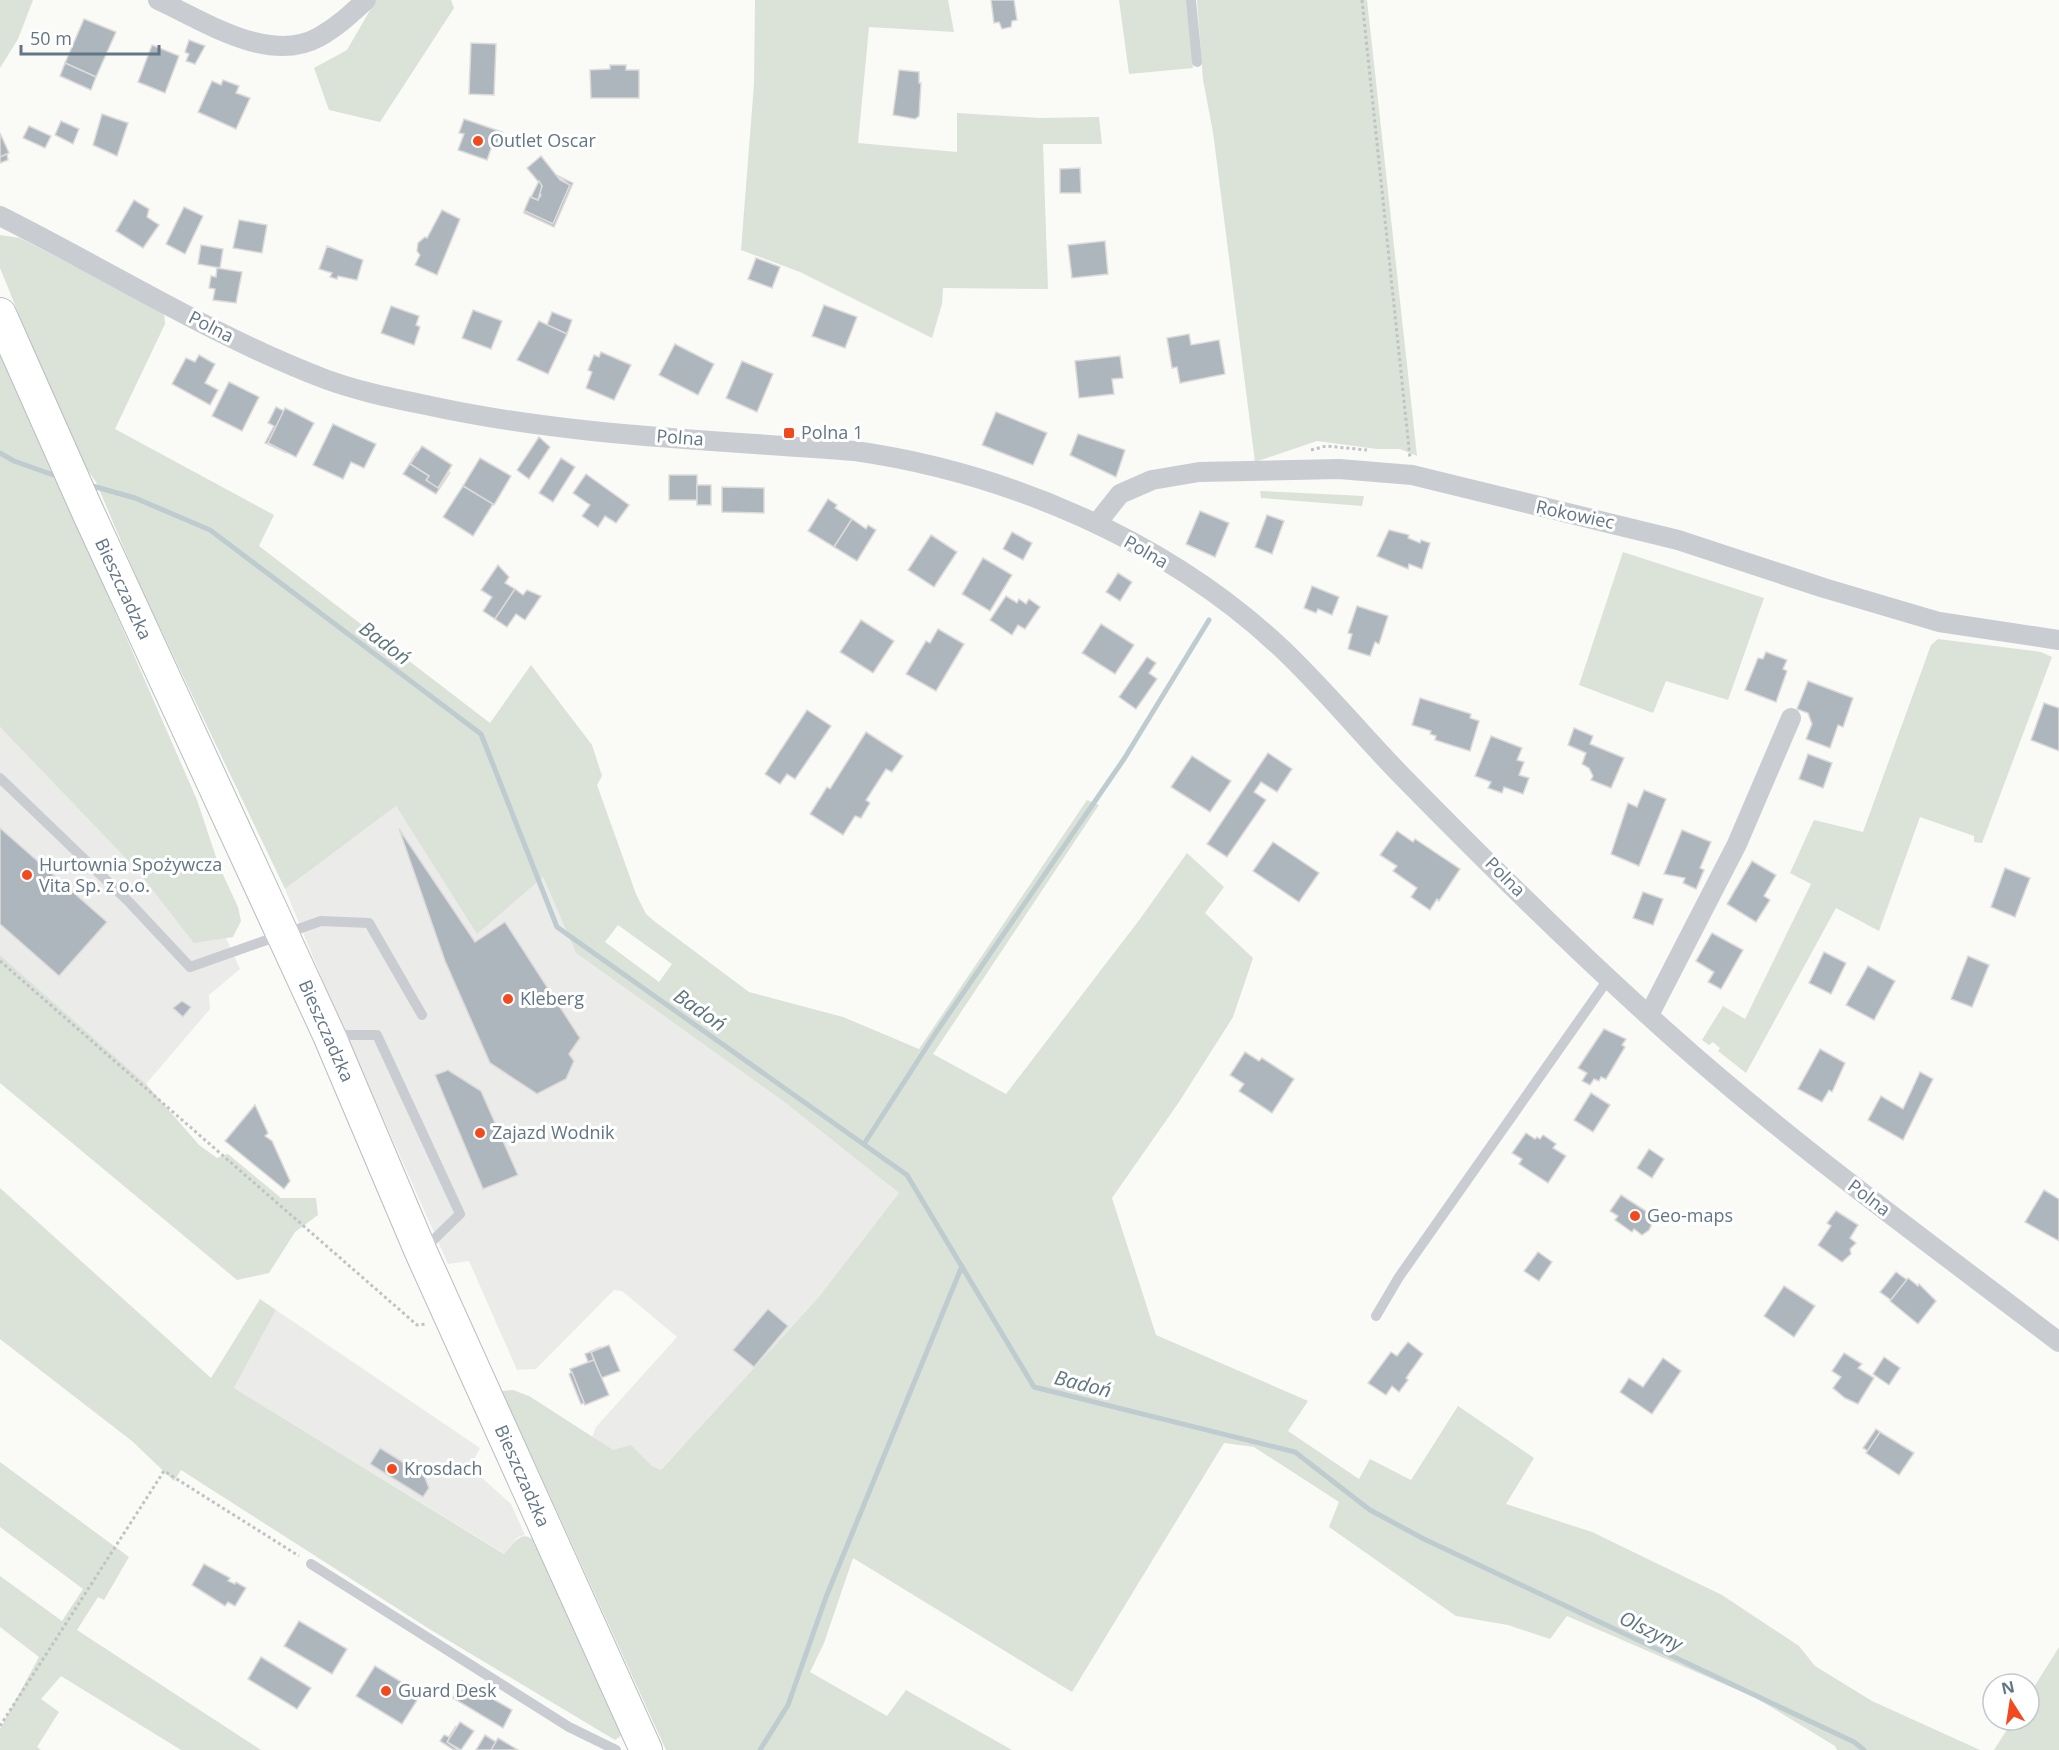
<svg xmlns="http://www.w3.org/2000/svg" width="2059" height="1750" viewBox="0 0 2059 1750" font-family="'Open Sans',sans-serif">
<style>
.built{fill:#ebebea}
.green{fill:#dbe2d8;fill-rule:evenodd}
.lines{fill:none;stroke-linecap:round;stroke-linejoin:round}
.stream{stroke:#becbcf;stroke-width:5}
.building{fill:#adb6bd;stroke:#dcdbd9;stroke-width:1.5}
.primary-casing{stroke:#b7bdc1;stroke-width:34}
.path{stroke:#c0c3c5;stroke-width:3;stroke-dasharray:3 3;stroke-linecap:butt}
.service{stroke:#c9cdd1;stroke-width:10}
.minor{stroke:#c9cdd1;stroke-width:20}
.primary{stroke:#fff;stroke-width:32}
.poi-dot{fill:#f3491e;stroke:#fff;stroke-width:2}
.labels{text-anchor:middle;stroke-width:6;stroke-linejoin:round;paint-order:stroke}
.poi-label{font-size:18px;fill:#627685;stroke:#fff;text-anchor:start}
.street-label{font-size:18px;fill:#627685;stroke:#fff}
.water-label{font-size:20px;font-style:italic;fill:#5d767e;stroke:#fff}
</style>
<rect width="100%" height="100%" fill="#fafaf7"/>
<g class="built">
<path d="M0 727 137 870 194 942 226 938 240 969 209 995 210 1009 146 1084 0 955Z"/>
<path d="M396 806 477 933 543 877 576 953 783 1101 899 1193 817 1299 661 1470 652 1466 631 1445 613 1451 592 1437 596 1427 677 1337 622 1291 614 1290 536 1369 517 1370 469 1261 448 1264 334 1008 285 889Z"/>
<path d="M276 1310 480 1448 470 1467 511 1504 525 1535 518 1537 505 1554 234 1388Z"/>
</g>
<g class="green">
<path d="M0 0H33L18 39 0 68Z"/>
<path d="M376 0H451L454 8 380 122 329 110 314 68 347 50Z"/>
<path d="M755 0H948L954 32 869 27 858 143 957 152V113L1040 118 1099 117 1102 144H1043L1048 289 943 288 942 304 932 338 800 272 741 250 754 84Z"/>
<path d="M1119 0H1187L1193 68 1129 74Z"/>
<path d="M1197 0H1367L1417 456 1400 449H1377L1317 441 1255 462 1213 132 1203 80Z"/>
<path d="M0 235 20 238 164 313 165 324 115 429 274 515 259 546 490 723 531 665 592 745 602 776 597 785 636 894 646 914 654 921 749 992 843 1017 919 1049 1087 800 1099 805 933 1054 1006 1094 1140 919 1187 853 1224 887 1205 913 1253 958 1233 1017 1179 1102 1112 1198 1156 1335 1308 1401 1288 1431 1359 1479 1370 1459 1411 1480 1458 1406 1534 1458 1506 1504 1592 1532 1722 1595 1799 1646 1815 1666 1872 1701 1980 1750H1837L1835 1746 1756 1698 1567 1616 1550 1639 1508 1625 1456 1616 1329 1527 1339 1502 1254 1447 1224 1443 1072 1692 853 1558 824 1643 810 1672 887 1716 906 1690 1012 1750H666L502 1391 513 1390 529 1396 613 1450 631 1445 652 1466 661 1470 817 1299 899 1193 783 1101 576 953 543 877 477 934 396 806 285 889 140 586 96 482 82 462 64 425 0 268ZM618 925 672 964 659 982 605 942Z"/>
<path d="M0 354 11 373 197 800 219 866 238 907 241 921 233 937 194 943 137 870 0 727Z"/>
<path d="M1260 491 1364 496 1362 506 1261 498Z"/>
<path d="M1623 552 1764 598 1728 700 1666 681 1653 713 1579 685Z"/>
<path d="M1938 639 2041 652 2052 657 1982 843 1974 842V836L1920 817 1879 931 1836 908 1746 1073 1718 1051 1720 1048 1713 1042 1709 1045 1702 1040 1723 1006 1745 1019 1811 884 1790 873 1814 820 1863 832 1931 645Z"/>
<path d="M0 955 146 1084 199 1145 217 1158 228 1154 281 1198H316L318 1215 295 1232 269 1273 237 1280 0 1083Z"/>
<path d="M0 1188 211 1378 260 1299 276 1310 234 1388 504 1554C519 1538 522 1527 541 1547L625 1733 615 1740 431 1630 181 1470 174 1481 132 1441 0 1339Z"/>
<path d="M0 1462 129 1557 104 1600 98 1597 77 1630 261 1750H181L61 1676 41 1699 59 1712 37 1747 41 1750H0V1729L39 1657 0 1627V1576L62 1621 83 1589 0 1527Z"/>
<path d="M2059 1647V1750H1994L2013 1720H2029V1695Z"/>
</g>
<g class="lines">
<g class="stream">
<path d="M0 453 14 461 59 477"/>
<path d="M89 485 135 498 210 530 481 734 557 927 907 1175 1034 1387 1295 1452 1370 1510 1424 1539 1854 1742 1864 1750"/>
<path d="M864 1144 937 1031 1124 759 1209 620"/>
<path d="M760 1750 788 1705 826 1597 962 1266"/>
</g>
</g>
<g class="building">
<path d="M991 0H1014L1017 20 1012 21 1011 27 1002 29 999 22 994 23Z"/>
<path d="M84 19 116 32 96 77 65 63Z"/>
<path d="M189 40 205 46 195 64 186 61 189 54 185 52Z"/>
<path d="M471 43 496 44 494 95 469 94Z"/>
<path d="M152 45 179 56 165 93 138 82Z"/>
<path d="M65 63 96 77 91 90 60 76Z"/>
<path d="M610 65H626V70H639V98H591L590 70 610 69Z"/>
<path d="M899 70 919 72V83H921L919 116 915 119 893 115Z"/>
<path d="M223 80 239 86 236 93 250 98 236 129 198 112 212 81 221 85Z"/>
<path d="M102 114 128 123 117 156 93 145Z"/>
<path d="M464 119 502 132 497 144 493 143 487 160 458 150 464 134 459 133Z"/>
<path d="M61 121 79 129 73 144 55 135Z"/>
<path d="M29 126 51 136 45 148 23 138Z"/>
<path d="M0 133 9 153 0 157Z"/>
<path d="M7 154 8 160 0 163V157Z"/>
<path d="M541 156 560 180 570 185 553 224 524 211 530 197 538 200 541 195 538 194 542 186 527 168Z"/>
<path d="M1080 168 1081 193H1060V169Z"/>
<path d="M556 175 573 183 554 227 524 213 525 211 553 224 570 185Z"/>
<path d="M539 181 542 186 538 200 531 197Z"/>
<path d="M134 200 149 209 147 217 159 225 143 248 116 231Z"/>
<path d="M184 207 203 216 185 254 166 244Z"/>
<path d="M442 210 460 219 437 275 415 265 420 255 417 251 418 243 425 237 427 238Z"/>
<path d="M239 220 267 225 262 253 233 248Z"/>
<path d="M1105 241 1108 274 1072 278 1068 245Z"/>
<path d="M201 245 223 249 220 268 198 264Z"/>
<path d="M327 246 363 260 357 280 338 276 337 279 330 277 332 273 319 269Z"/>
<path d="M756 258 780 267 772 288 748 279Z"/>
<path d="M217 268 242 272 236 303 213 300 215 289 209 288 211 276 216 277Z"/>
<path d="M824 305 857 317 845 348 812 336Z"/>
<path d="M391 306 419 316 416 325 420 327 414 345 381 333Z"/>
<path d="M473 310 502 321 491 349 462 338Z"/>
<path d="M552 312 572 320 567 334 547 325Z"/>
<path d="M539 321 567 334 548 374 517 360Z"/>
<path d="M1189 334 1191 345 1219 340 1225 374 1180 383 1177 367 1172 368 1167 338Z"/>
<path d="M675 344 714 364 698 395 659 375Z"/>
<path d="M601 352 631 365 614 400 586 388 592 372 588 370 594 355 599 357Z"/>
<path d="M199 355 215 364 205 383 218 390 210 405 172 384 186 358 195 362Z"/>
<path d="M1120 356 1123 378 1112 379 1114 394 1079 398 1075 361Z"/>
<path d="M742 361 773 374 757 412 726 398Z"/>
<path d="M229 382 259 397 242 431 212 416Z"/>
<path d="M276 407 284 411 268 443 287 453 265 443 274 426 268 423Z"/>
<path d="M285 408 314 423 296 457 268 443Z"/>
<path d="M996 412 1047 433 1033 465 982 445Z"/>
<path d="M333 424 376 444 364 468 351 462 343 479 313 465Z"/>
<path d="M1078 434 1125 450 1116 477 1070 455Z"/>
<path d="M539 437 550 447 529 479 517 470Z"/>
<path d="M422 446 452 465 438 488 426 480 429 476 410 464Z"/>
<path d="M417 452 410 464 429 476 426 480 438 488 450 472 436 494 403 474Z"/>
<path d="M480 458 511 476 494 505 463 486Z"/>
<path d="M561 458 575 467 553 502 539 493Z"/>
<path d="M586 474 629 505 616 523 605 516 598 527 582 516 590 505 573 493Z"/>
<rect x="669" y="475" width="28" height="25"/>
<rect x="697" y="485" width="14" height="20"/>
<path d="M463 486 493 504 473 536 443 517Z"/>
<path d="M722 487 764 488V513L722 512Z"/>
<path d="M828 499 837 505 835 508 852 519 834 547 808 531Z"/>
<path d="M1200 511 1229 523 1215 557 1186 544Z"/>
<path d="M1267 515 1284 521 1272 554 1255 547Z"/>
<path d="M852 519 866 529 868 525 876 530 857 561 834 547Z"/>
<path d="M1389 530 1409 535 1408 538 1420 543 1421 540 1430 543 1422 569 1409 564 1408 569 1377 556Z"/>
<path d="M1012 532 1032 543 1023 560 1003 549Z"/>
<path d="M931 535 957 552 934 587 908 570Z"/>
<path d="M983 558 1012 575 990 611 962 594Z"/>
<path d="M498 565 509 577 505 583 515 589 495 619 483 611 492 597 481 590Z"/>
<path d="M1118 573 1132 582 1120 601 1106 592Z"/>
<path d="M1312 586 1339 597 1332 615 1318 609 1316 613 1304 608Z"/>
<path d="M515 589 523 595 527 590 541 596 525 620 516 614 507 627 495 619Z"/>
<path d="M1006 596 1017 603 1019 599 1026 604 1029 599 1040 607 1025 629 1018 625 1012 635 990 620Z"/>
<path d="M1357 606 1388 616 1379 644 1375 642 1370 656 1348 649 1352 634 1348 633Z"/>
<path d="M861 620 894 641 873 673 840 652Z"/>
<path d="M1101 624 1134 645 1115 674 1082 653Z"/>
<path d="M938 629 964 644 936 691 906 674 926 641 930 643Z"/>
<path d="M1766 652 1787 660 1783 669 1787 671 1776 702 1745 690 1758 658 1763 659Z"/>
<path d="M1147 657 1156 663 1149 673 1157 679 1136 709 1119 697Z"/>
<path d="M1808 681 1853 698 1843 727 1838 725 1830 748 1806 739 1812 724 1808 713 1797 709Z"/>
<path d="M1420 698 1471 714 1470 718 1479 721 1470 751 1435 740 1436 736 1430 734 1431 731 1412 725Z"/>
<path d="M2044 703 2059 708V751L2031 740Z"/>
<path d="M807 710 831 726 795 779 787 774 780 784 765 774Z"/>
<path d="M1574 728 1593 736 1590 744 1624 758 1611 788 1591 780 1593 776 1589 768 1582 764 1586 753 1568 745Z"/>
<path d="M866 732 903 756 892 772 886 769 866 800 870 803 861 818 855 816 843 835 810 814 827 787 830 789Z"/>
<path d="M1491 736 1522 748 1517 760 1524 762 1519 775 1529 778 1523 794 1504 787 1502 793 1488 788 1491 782 1475 776Z"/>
<path d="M1268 753 1292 769 1277 792 1261 782 1254 792 1266 800 1227 857 1207 844Z"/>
<path d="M1808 754 1832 763 1823 788 1799 779Z"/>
<path d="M1192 756 1231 781 1210 812 1171 787Z"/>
<path d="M1644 790 1666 799 1639 866 1611 854 1628 803 1637 807Z"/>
<path d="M0 828 107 922 59 976 0 924Z"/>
<path d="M399 829 475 942 505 922 580 1038 569 1054 574 1061 566 1079 537 1094 490 1063 445 961Z"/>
<path d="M1682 830 1711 842 1700 868 1704 870 1696 889 1683 883 1685 878 1664 874Z"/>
<path d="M1397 831 1413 842 1415 839 1460 869 1439 901 1437 899 1430 910 1411 897 1417 888 1393 871 1397 866 1380 855Z"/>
<path d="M1273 842 1319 873 1299 902 1253 871Z"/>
<path d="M1752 861 1776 875 1764 896 1770 900 1756 922 1727 904Z"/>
<path d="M2005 868 2030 878 2015 917 1991 907Z"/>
<path d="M1643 892 1663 899 1653 925 1633 918Z"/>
<path d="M1712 933 1743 950 1721 989 1708 982 1714 972 1696 961Z"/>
<path d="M1824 952 1846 963 1831 994 1809 983Z"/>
<path d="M1968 956 1989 965 1972 1007 1951 999Z"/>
<path d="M1868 966 1895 981 1874 1020 1846 1005Z"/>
<path d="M182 1001 191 1007 183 1017 173 1008Z"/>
<path d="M1604 1029 1626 1039 1622 1045 1625 1047 1606 1079 1601 1077 1599 1081 1594 1079 1590 1085 1582 1081 1587 1073 1578 1068Z"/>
<path d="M1820 1049 1845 1063 1832 1092 1829 1090 1822 1102 1798 1089Z"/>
<path d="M1245 1052 1259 1061 1262 1058 1294 1079 1272 1113 1239 1091 1244 1084 1230 1075Z"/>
<path d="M448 1070 481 1091 518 1175 483 1189 435 1075Z"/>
<path d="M1920 1072 1933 1079 1903 1140 1868 1120 1881 1096 1903 1109Z"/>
<path d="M1591 1093 1610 1105 1593 1132 1574 1120Z"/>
<path d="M255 1105 268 1133 265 1136 272 1141 290 1181 284 1189 225 1141Z"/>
<path d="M1526 1133 1535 1139 1537 1137 1540 1139 1543 1135 1556 1144 1553 1148 1566 1156 1548 1183 1519 1164 1522 1159 1512 1153Z"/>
<path d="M1649 1149 1664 1159 1652 1178 1637 1168Z"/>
<path d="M2044 1190 2059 1199V1241L2025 1222Z"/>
<path d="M1621 1195 1655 1217 1649 1230 1642 1235 1634 1229 1632 1232 1615 1220 1618 1216 1610 1211Z"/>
<path d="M1836 1211 1858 1225 1850 1238 1856 1243 1850 1249 1851 1254 1842 1262 1818 1245 1831 1226 1827 1223Z"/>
<path d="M1538 1252 1552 1262 1539 1281 1524 1271Z"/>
<path d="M1896 1272 1907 1280 1891 1300 1880 1292Z"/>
<path d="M1908 1278 1918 1286 1919 1284 1936 1301 1918 1324 1890 1301Z"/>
<path d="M1784 1286 1815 1306 1794 1337 1764 1316Z"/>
<path d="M768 1309 788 1326 754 1367 733 1350Z"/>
<path d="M1408 1342 1423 1354 1406 1378 1408 1380 1399 1392 1392 1386 1386 1395 1368 1383 1391 1352 1397 1356Z"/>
<path d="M609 1345 620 1371 601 1378 591 1352Z"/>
<path d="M601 1347 591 1352 594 1360 588 1362 585 1354Z"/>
<path d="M1844 1353 1862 1364 1858 1368 1874 1378 1858 1404 1845 1398 1833 1388 1841 1377 1832 1371Z"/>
<path d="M1884 1357 1900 1368 1889 1385 1873 1374Z"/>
<path d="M1663 1358 1681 1371 1652 1414 1620 1392 1629 1378 1643 1387Z"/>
<path d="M594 1360 609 1395 585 1405 570 1369Z"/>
<path d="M572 1372 584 1403 581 1404 569 1374Z"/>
<path d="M1876 1429 1880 1432 1868 1451 1863 1448Z"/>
<path d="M1880 1432 1914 1453 1899 1475 1866 1453Z"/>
<path d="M380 1448 424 1475 429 1488 423 1497 370 1464Z"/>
<path d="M204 1564 230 1578 228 1581 235 1584 236 1582 246 1588 235 1606 228 1602 225 1606 192 1585Z"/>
<path d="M299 1621 347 1649 332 1674 284 1646Z"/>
<path d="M261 1657 311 1688 297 1709 248 1679Z"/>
<path d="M375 1666 421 1694 402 1724 356 1696Z"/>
<path d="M462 1681 512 1710 503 1728 453 1698Z"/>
<path d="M460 1722 474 1731 461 1750 447 1742Z"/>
<path d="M456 1726 447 1742 458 1750H454L440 1741 444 1735 449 1737Z"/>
<path d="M485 1735 496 1742 491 1750H476Z"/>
<path d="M498 1738 518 1750H491Z"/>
</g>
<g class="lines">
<defs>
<path id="primary" d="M0 314 87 510 329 1035 421 1252 646 1750"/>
</defs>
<use href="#primary" class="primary-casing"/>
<g class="path">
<path d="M1362 0 1410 458"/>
<path d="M1311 450 1326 446 1367 450"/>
<path d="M0 961 417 1325 426 1324"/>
<path d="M0 1726 164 1471 299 1556"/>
</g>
<g class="service">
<path d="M1191 0 1197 62"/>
<path d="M0 778 130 903 190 967 321 921 369 923 422 1015"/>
<path d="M332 1035H377L460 1214 423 1250"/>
<path d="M1376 1316 1399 1277 1609 978"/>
<path d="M311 1564 569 1727 616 1750"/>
</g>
<g class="minor">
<path d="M158 0C204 21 269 65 319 37 337 27 351 14 366 0"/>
<path d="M0 216C108 270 212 336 325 379 357 391 392 398 426 405 566 436 712 440 855 451 1008 473 1165 540 1279 646 1322 686 1359 732 1400 774 1487 863 1576 951 1669 1034 1793 1145 1927 1241 2059 1342"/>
<path d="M1097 523 1120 494 1152 480 1199 472 1339 469 1412 475 1678 540 1824 588 1939 622 2059 640"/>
<path d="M1649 1015 1737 844 1791 718"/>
</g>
<use href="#primary" class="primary"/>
</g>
<g class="poi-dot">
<circle cx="478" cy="141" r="6"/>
<rect x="783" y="427" width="12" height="12" rx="3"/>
<circle cx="27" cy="875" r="6"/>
<circle cx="508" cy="999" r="6"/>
<circle cx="480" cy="1133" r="6"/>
<circle cx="1635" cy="1216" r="6"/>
<circle cx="392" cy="1469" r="6"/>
<circle cx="386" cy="1691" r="6"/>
</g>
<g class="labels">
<g class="poi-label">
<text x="490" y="147">Outlet Oscar</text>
<text x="801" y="439">Polna 1</text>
<text x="39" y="871">Hurtownia Spożywcza<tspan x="39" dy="21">Vita Sp. z o.o.</tspan></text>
<text x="520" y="1005">Kleberg</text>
<text x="492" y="1139">Zajazd Wodnik</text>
<text x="1647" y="1222">Geo-maps</text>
<text x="404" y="1475">Krosdach</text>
<text x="398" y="1697">Guard Desk</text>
</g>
<g class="street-label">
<text transform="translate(211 327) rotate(27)" y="6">Polna</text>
<text transform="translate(680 438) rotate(4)" y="6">Polna</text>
<text transform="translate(1575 515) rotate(12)" y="6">Rokowiec</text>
<text transform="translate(1146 552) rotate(30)" y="6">Polna</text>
<text transform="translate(123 589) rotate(65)" y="6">Bieszczadzka</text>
<text transform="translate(1505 877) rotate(45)" y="6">Polna</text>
<text transform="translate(326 1031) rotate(66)" y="6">Bieszczadzka</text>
<text transform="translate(1869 1198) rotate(37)" y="6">Polna</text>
<text transform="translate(522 1476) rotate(66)" y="6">Bieszczadzka</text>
</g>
<g class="water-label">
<text transform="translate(385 643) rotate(37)" y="7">Badoń</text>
<text transform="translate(700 1010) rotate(35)" y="7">Badoń</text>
<text transform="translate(1083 1384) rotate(14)" y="7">Badoń</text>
<text transform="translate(1651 1631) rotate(26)" y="7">Olszyny</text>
</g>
</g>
<g transform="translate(2011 1702) rotate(348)"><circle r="28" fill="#ffffff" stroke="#c0c8ce" stroke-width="1.5"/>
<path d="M0-4.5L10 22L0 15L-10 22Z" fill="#f3491e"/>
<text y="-9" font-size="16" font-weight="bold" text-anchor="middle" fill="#627685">N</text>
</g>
<path d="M21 45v9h138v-9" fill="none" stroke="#627685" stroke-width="3"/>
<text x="30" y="45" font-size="18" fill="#627685" stroke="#ffffff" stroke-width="4.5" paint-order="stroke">50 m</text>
</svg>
